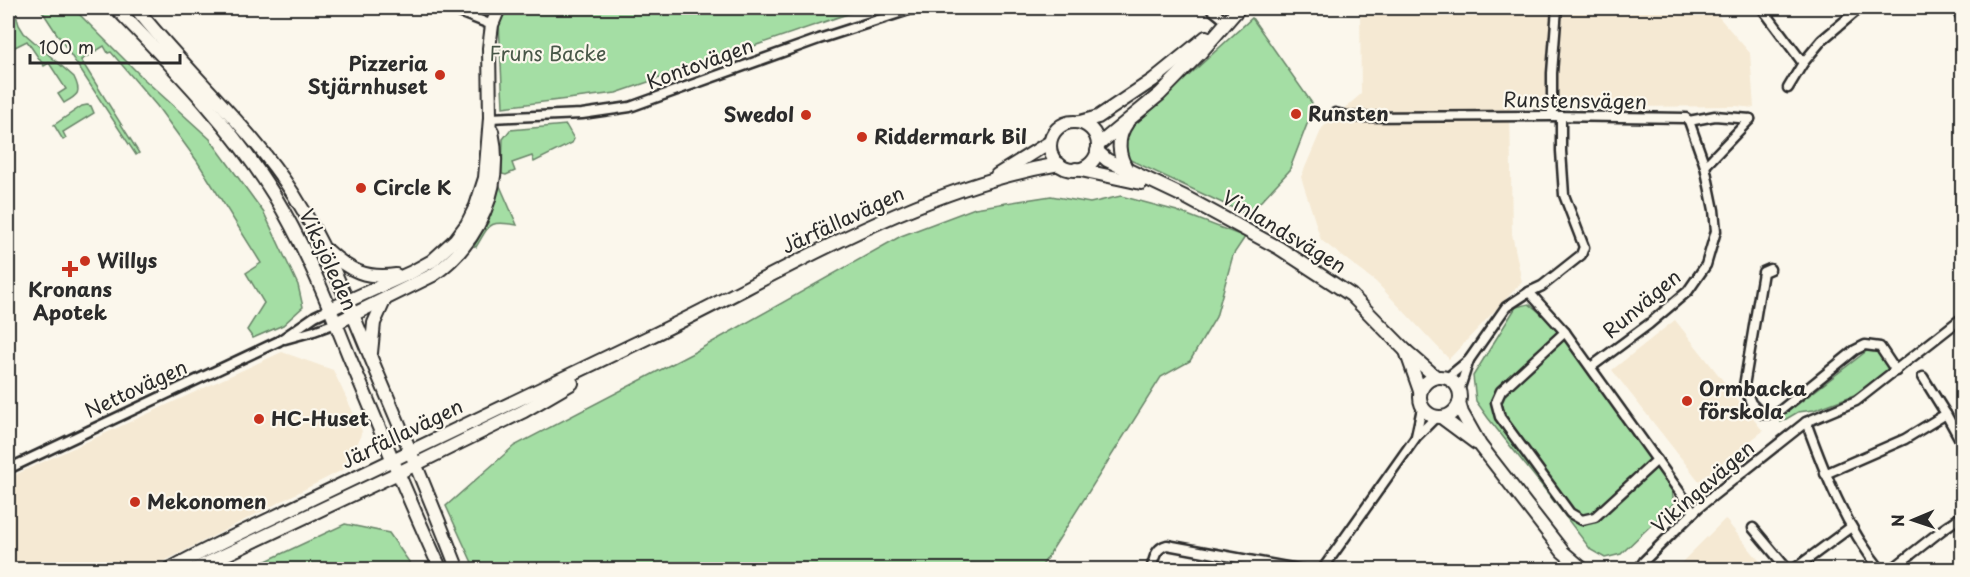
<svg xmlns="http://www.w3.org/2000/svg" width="1970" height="577" viewBox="0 0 1970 577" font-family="'Playpen Sans',sans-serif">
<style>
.built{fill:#f5e9d3}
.green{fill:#a4dea4;stroke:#688468;stroke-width:1.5}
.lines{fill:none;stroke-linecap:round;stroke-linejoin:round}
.street-casing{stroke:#2b2b2b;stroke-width:13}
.secondary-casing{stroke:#2b2b2b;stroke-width:16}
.street{stroke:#fbf7ec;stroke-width:8}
.secondary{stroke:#fbf7ec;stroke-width:12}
.poi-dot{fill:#c8321e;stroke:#fbf7ec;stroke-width:2}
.labels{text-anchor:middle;stroke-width:4.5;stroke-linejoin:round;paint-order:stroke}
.park-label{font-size:20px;fill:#495849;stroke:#fbf7ec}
.poi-label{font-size:20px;font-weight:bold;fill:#2b2b2b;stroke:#fbf7ec;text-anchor:start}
.street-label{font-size:20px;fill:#2b2b2b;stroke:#fbf7ec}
</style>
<rect width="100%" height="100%" fill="#fbf7ec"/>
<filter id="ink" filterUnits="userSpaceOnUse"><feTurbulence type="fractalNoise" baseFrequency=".0167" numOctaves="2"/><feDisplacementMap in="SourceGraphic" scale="12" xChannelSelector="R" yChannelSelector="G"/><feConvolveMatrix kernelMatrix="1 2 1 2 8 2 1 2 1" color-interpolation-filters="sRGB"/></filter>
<g filter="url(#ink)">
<g class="built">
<path d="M1360 8H1711L1750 53 1754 108 1736 106 1510 108 1512 234 1522 282 1449 359 1376 282 1321 240 1301 177 1322 128 1361 94Z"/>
<path d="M1675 320 1763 431 1699 481 1612 370Z"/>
<path d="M282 352 333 370 362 431 350 466 149 569H8V478Z"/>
<path d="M1725 519 1766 569H1675Z"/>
</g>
<g class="green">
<path d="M40 8H73L145 80 210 139 264 213 298 285 303 307 283 325 253 338 247 330 264 303 246 273 261 263 197 161 157 106 111 52 108 53 104 46 81 60 139 153 136 155Z"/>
<path d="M510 8H865L616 93 503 107 499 21Z"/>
<path d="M15 11 19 25 24 33 74 77C82 93 78 95 64 103L58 94 66 89 49 63 44 66 27 41 13 48C5 34 6 23 15 11Z"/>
<path d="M1252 18 1314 106 1289 171 1248 215 1128 159 1125 148 1129 130Z"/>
<path d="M87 105 91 106 94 113 63 132 66 138 63 140 54 125 82 106Z"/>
<path d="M566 125 574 139 572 143 534 162 532 156 512 163 515 171 506 175 502 174 503 139 510 130Z"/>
<path d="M500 186 517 225C488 220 490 224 476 247L474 246 488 223Z"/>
<path d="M1051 196 1090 203 1121 196 1177 211 1245 237 1233 255 1216 317 1190 361 1161 377 1040 569H475L446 506 514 446 691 354 901 236 975 208Z"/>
<path d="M1529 304 1565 332 1657 460 1672 491 1674 503 1621 554 1605 558 1591 550 1543 487 1488 418 1476 401 1473 376 1516 307Z"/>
<path d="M1868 350H1877L1885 359 1891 371 1881 381 1854 395 1814 410 1798 412 1781 422 1780 418Z"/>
<path d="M345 524 389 533 414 569H249Z"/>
</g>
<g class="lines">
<defs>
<g id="street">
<path d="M449 8 492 25"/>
<path d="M1210 8 1226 21"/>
<path d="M1762 8 1803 63"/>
<path d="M1954 8 1962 17"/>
<path d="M1788 88 1803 63 1822 40 1860 8"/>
<path d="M1335 113 1351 117 1552 116 1686 118 1689 121 1715 116 1750 119"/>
<path d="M1552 116V73L1557 8"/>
<path d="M490 118 582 114 630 107 819 39 915 8"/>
<path d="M1705 166 1750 119"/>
<path d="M1770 269 1763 272 1744 386 1751 403 1762 414H1776L1855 350 1865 345 1880 347 1896 371"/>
<path d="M1529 292 1565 332 1694 512"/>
<path d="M1565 332 1501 391 1496 402 1500 417 1570 513 1582 520 1595 517 1657 460"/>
<path d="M285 339 314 331 336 323"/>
<path d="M1591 367 1649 324 1688 291 1706 265 1716 231 1714 210 1705 166 1689 121"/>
<path d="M1923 377 1946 414"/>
<path d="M1447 378 1469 360 1506 307 1529 292 1542 286 1581 255 1584 247 1564 195 1561 151V116"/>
<path d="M1459 391 1469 360"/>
<path d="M1806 422C1825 474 1845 526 1881 570"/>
<path d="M1416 436 1422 408"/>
<path d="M8 469 279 341 315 316 330 309"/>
<path d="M1825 474 1905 439 1946 414 1962 443"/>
<path d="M1753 528 1788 570"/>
<path d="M1151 570C1154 559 1155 548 1167 545L1303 570"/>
<path d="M1322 570 1416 437 1436 417"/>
<path d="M1638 570 1644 561 1699 507 1806 422 1856 401 1962 318"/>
<path d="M1793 570 1851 527"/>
<path d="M1891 570 1942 530 1962 516"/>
</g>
<g id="secondary">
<path d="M116 8C173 67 230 124 274 195 305 246 327 301 349 356 379 427 408 499 441 570"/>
<path d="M136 8C186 72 250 126 294 195 325 244 346 298 368 351 399 423 429 496 458 570"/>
<path d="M1080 122 1098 117 1153 80 1206 37"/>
<circle cx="1074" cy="146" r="24"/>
<path d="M1127 123C1116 138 1118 156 1128 171"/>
<path d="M1098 145 1160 94 1201 52 1239 8"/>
<path d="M1097 151 1107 160 1185 197 1279 248 1351 295 1405 350 1436 377"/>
<path d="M1076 169 1141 183"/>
<path d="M997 175 1050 142"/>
<path d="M328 251C350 271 366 279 396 275"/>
<path d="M330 309 412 272 432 261 455 240 467 224 476 206 485 178 490 118 489 48 492 25 499 8"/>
<path d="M336 323 433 275C479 243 504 187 492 131"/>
<path d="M1406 351 1420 391"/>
<path d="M371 353 374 323 384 301"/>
<circle cx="1440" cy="397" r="20"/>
<path d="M1459 403 1462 413 1480 445 1563 552 1584 570"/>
<path d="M1441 417 1476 443"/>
<path d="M168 570C212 545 259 525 305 502 419 447 533 393 647 338 779 275 913 189 1059 164"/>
<path d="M193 570 398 473 524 411 572 383"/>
</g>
</defs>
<use href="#street" class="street-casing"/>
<use href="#secondary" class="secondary-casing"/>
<use href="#street" class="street"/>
<use href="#secondary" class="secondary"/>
</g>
</g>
<g class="poi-dot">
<circle cx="440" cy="75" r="6"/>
<circle cx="1296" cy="114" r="6"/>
<circle cx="806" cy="115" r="6"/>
<circle cx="862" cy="137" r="6"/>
<circle cx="361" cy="188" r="6"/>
<circle cx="85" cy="261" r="6"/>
<path d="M67 260h6v6h6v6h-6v6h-6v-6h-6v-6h6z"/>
<circle cx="1687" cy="401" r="6"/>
<circle cx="259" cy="419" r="6"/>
<circle cx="135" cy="502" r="6"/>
</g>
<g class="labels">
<g class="park-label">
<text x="548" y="61">Fruns Backe</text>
</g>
<g class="poi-label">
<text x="428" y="71" text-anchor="end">Pizzeria<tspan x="428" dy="23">Stjärnhuset</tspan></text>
<text x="1308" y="121">Runsten</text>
<text x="794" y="122" text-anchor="end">Swedol</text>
<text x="874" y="144">Riddermark Bil</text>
<text x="373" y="195">Circle K</text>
<text x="97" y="268">Willys</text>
<text x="70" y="297" text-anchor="middle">Kronans<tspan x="70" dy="23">Apotek</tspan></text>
<text x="1699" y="396">Ormbacka<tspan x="1699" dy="23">förskola</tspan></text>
<text x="271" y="426">HC-Huset</text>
<text x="147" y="509">Mekonomen</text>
</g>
<g class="street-label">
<text transform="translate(700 64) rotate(-20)" y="7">Kontovägen</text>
<text transform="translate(1575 101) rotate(1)" y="7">Runstensvägen</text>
<text transform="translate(843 220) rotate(-25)" y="7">Järfällavägen</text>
<text transform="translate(1284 232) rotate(31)" y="7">Vinlandsvägen</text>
<text transform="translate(328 260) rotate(65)" y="7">Viksjöleden</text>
<text transform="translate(1642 304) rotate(-40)" y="7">Runvägen</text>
<text transform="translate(136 389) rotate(-25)" y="7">Nettovägen</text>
<text transform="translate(402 434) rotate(-26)" y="7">Järfällavägen</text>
<text transform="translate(1703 487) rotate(-41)" y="7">Vikingavägen</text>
</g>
</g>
<rect width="1970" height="577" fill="none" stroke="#fbf7ec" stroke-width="30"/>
<rect x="15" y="15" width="1940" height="547" fill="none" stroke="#2b2b2b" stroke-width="2" filter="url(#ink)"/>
<g transform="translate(1913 520) rotate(268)" stroke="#fbf7ec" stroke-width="4.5" paint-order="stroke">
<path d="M0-4.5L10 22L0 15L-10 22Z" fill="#2b2b2b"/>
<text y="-9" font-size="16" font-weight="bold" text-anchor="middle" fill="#2b2b2b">N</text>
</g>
<path d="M30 54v9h150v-9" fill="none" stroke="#2b2b2b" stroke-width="3"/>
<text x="39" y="54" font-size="18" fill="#2b2b2b" stroke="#fbf7ec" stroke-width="4.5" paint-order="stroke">100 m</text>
</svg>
